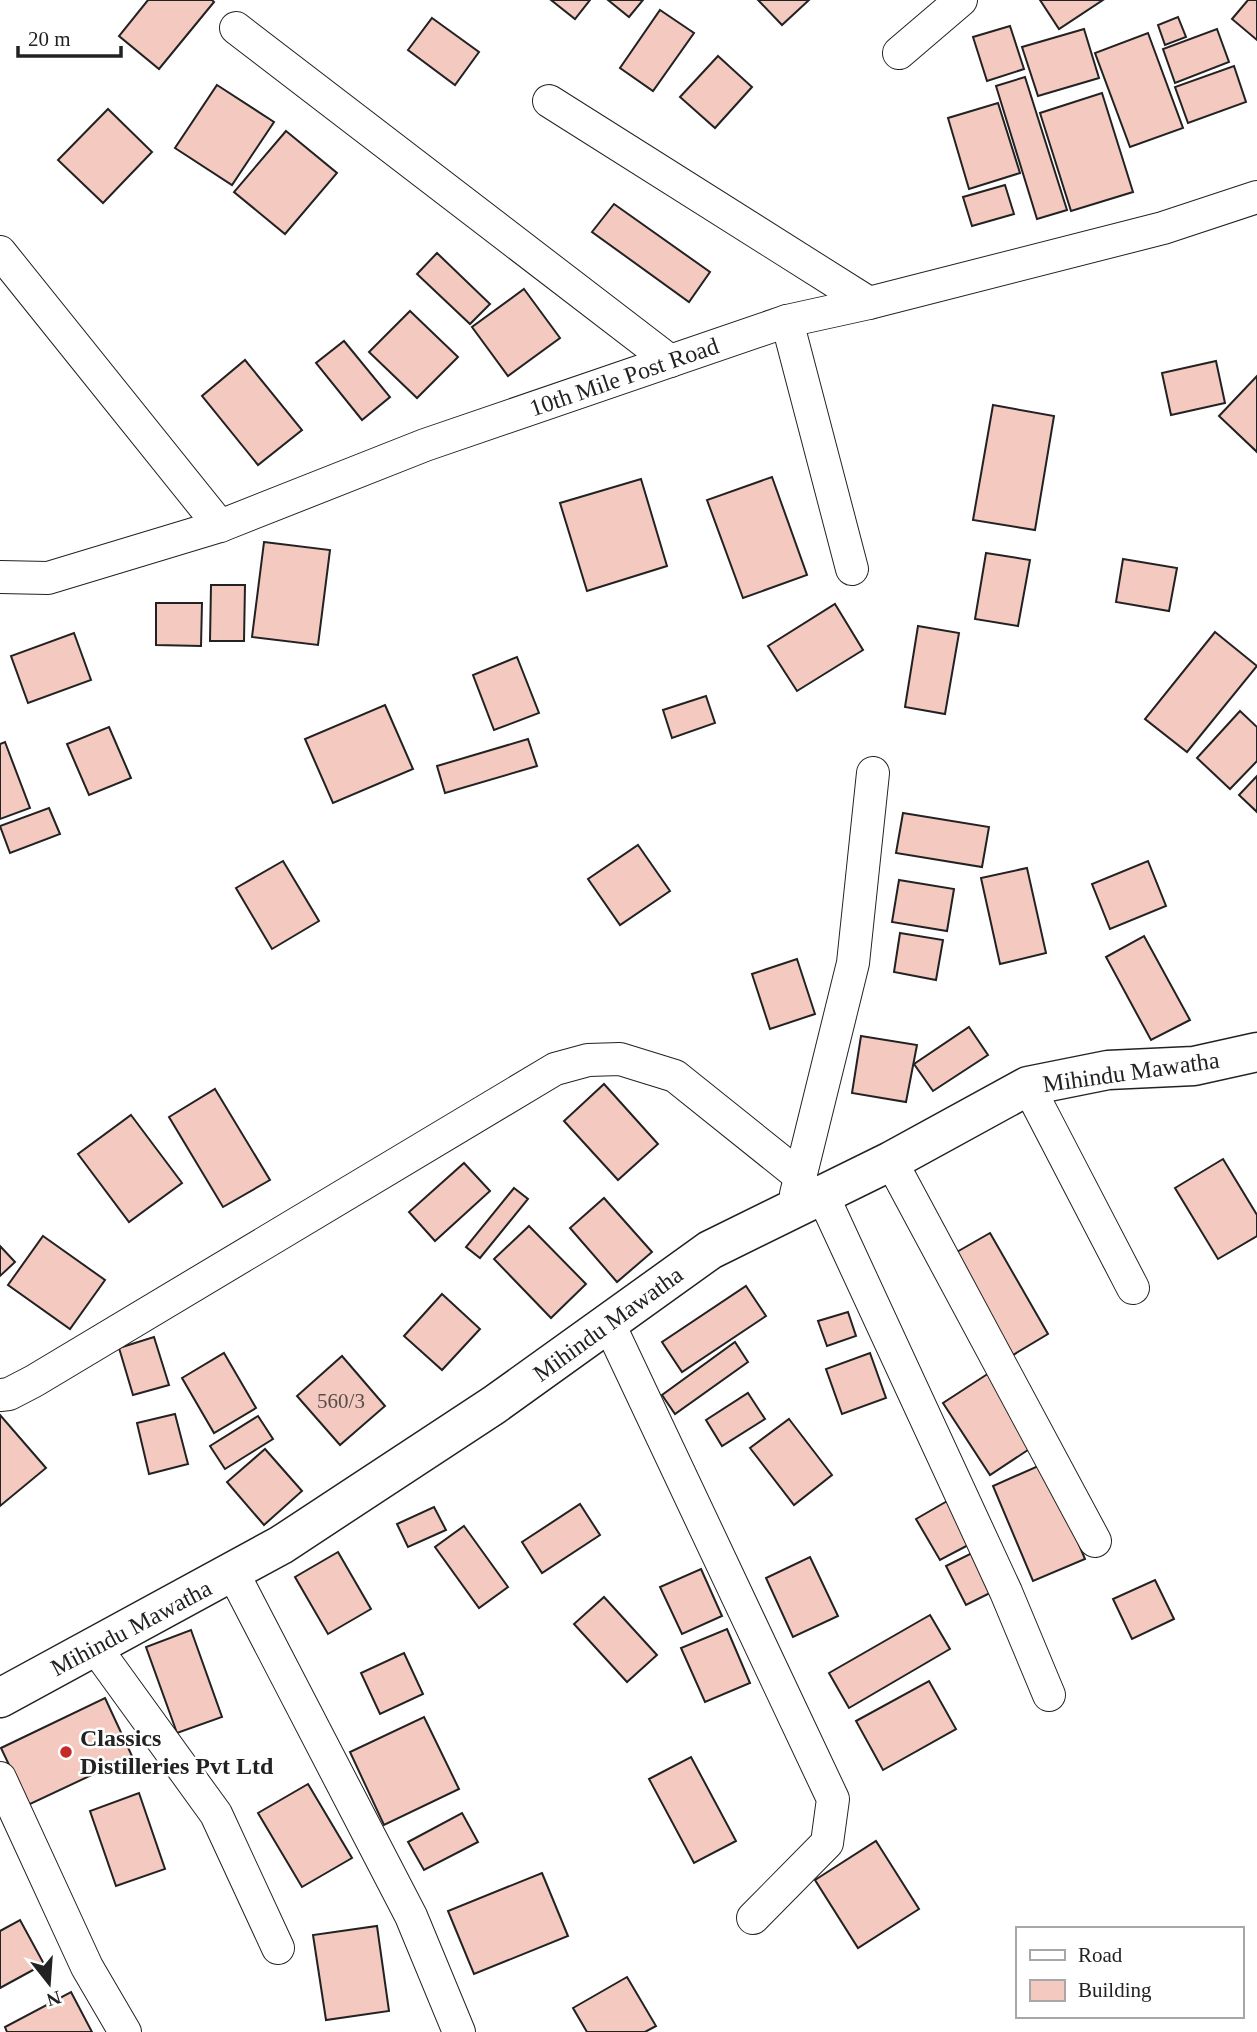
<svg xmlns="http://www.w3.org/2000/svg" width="1257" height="2032" viewBox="0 0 1257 2032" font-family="'Times New Roman',serif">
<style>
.building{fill:#f3c9c0;stroke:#222;stroke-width:2}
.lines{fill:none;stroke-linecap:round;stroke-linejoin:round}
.minor-casing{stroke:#222;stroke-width:34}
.tertiary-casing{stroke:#222;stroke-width:41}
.minor{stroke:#fff;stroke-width:32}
.tertiary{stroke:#fff;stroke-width:38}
.poi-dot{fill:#c62828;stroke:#fff;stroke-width:2.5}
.labels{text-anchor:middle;stroke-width:5;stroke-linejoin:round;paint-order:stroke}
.number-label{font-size:21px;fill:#564c4a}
.street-label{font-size:24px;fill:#222;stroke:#fff}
.poi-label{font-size:24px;font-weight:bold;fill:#222;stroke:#fff;text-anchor:start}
</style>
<rect width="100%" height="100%" fill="#fff"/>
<g class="building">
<path d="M148 0H212L214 2 159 69 119 36Z"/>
<path d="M551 0H590L575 19Z"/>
<path d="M608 0H643L629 17Z"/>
<path d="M758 0H809L782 25Z"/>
<path d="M1040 0H1103L1059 29Z"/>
<path d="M1248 0H1257V40L1232 19Z"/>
<path d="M660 10 694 33 653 91 620 68Z"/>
<path d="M1178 17 1186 37 1165 45 1158 25Z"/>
<path d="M432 18 479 52 455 85 408 50Z"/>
<path d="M1010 26 1024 69 987 81 973 37Z"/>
<path d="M1084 29 1099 78 1038 96 1022 47Z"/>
<path d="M1217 29 1229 62 1175 83 1163 49Z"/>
<path d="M1148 33 1183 128 1130 147 1095 53Z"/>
<path d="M718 56 752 87 715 128 680 97Z"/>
<path d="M1234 66 1246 102 1188 123 1175 87Z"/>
<path d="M1025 77 1067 210 1037 219 996 86Z"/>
<path d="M217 85 274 122 232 185 175 148Z"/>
<path d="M1102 93 1133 192 1071 211 1040 113Z"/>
<path d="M998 103 1020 173 969 189 948 118Z"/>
<path d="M108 109 152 152 103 203 58 160Z"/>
<path d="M286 131 337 173 285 234 234 192Z"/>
<path d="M1005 185 1014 214 972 226 963 197Z"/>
<path d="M614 204 710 272 689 302 592 232Z"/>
<path d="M437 253 490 304 470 324 417 274Z"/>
<path d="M524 289 560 338 508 376 472 327Z"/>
<path d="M410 311 458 357 417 398 369 352Z"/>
<path d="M344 341 390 397 362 420 316 363Z"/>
<path d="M245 360 302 430 258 465 202 396Z"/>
<path d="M1216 361 1225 403 1171 415 1162 373Z"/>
<path d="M1257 376V452L1219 416Z"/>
<path d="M993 405 1054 416 1035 530 973 520Z"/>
<path d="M772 477 807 575 743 598 707 500Z"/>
<path d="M641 479 667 566 587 591 560 503Z"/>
<path d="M264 542 330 550 318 645 252 637Z"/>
<path d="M986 553 1030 560 1018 626 975 619Z"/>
<path d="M1123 559 1177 568 1169 611 1116 602Z"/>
<path d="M211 585H245L244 641H210Z"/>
<path d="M156 603H202L201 646 156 645Z"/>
<path d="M835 604 863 650 797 691 768 646Z"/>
<path d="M918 626 959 633 945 714 905 707Z"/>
<path d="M1215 632 1257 666 1187 752 1145 719Z"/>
<path d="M74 633 91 680 28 703 11 656Z"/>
<path d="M517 657 539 713 494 730 473 675Z"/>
<path d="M706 696 715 723 672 738 663 710Z"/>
<path d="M385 705 413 769 333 803 305 739Z"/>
<path d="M1240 711 1257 727V761L1230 789 1197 758Z"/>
<path d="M109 727 131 778 89 795 67 744Z"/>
<path d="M528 739 537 766 445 793 437 766Z"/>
<path d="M5 742 30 808 0 819V744Z"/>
<path d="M1257 776V812L1239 795Z"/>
<path d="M49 808 60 834 10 853 0 826Z"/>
<path d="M903 813 989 827 982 867 896 853Z"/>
<path d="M638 845 670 891 620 925 588 879Z"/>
<path d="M283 861 319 921 272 949 236 888Z"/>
<path d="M1148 861 1166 906 1110 929 1092 884Z"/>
<path d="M1027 868 1046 953 1000 964 981 878Z"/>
<path d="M899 880 954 889 947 931 892 922Z"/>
<path d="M900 933 943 940 936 980 894 972Z"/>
<path d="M1144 936 1190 1020 1151 1040 1106 957Z"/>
<path d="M797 959 815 1014 770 1029 752 974Z"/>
<path d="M969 1027 988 1055 933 1091 914 1064Z"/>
<path d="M861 1036 917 1045 906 1102 852 1093Z"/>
<path d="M604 1084 658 1144 618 1180 564 1121Z"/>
<path d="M215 1089 270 1180 223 1207 169 1117Z"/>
<path d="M131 1115 182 1183 129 1222 78 1154Z"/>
<path d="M1223 1159 1257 1215V1236L1218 1259 1175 1188Z"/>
<path d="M464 1163 490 1191 435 1241 409 1212Z"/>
<path d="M514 1188 528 1199 480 1258 466 1247Z"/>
<path d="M604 1198 652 1252 617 1282 570 1228Z"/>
<path d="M529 1226 586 1284 551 1318 494 1259Z"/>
<path d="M990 1233 1048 1334 1013 1355 955 1253Z"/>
<path d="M43 1236 105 1280 70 1329 8 1285Z"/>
<path d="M0 1246 15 1262 0 1276Z"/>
<path d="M746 1286 766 1316 682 1372 662 1342Z"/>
<path d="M442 1294 480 1329 442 1370 404 1336Z"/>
<path d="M848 1312 856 1336 827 1346 818 1321Z"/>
<path d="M154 1337 169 1385 133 1395 119 1348Z"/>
<path d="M735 1342 748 1362 675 1414 662 1395Z"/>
<path d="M224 1353 256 1408 214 1433 182 1378Z"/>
<path d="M870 1353 886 1398 842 1414 826 1369Z"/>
<path d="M342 1356 385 1406 340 1445 297 1396Z"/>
<path d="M989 1373 1037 1444 990 1475 943 1403Z"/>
<path d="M748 1393 765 1419 722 1446 706 1420Z"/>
<path d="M175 1414 188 1464 149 1474 137 1423Z"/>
<path d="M0 1415 46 1468 0 1506Z"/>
<path d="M258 1416 273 1439 225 1469 210 1446Z"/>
<path d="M789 1419 832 1475 794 1505 750 1448Z"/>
<path d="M265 1449 302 1491 264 1525 227 1482Z"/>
<path d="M1045 1463 1085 1559 1033 1581 993 1486Z"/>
<path d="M949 1500 974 1542 940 1560 916 1519Z"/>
<path d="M580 1504 600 1535 542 1573 522 1542Z"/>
<path d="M434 1507 446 1530 408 1547 397 1524Z"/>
<path d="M464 1526 508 1587 479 1608 435 1547Z"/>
<path d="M338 1552 371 1609 328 1634 295 1577Z"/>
<path d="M974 1552 994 1591 966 1605 946 1566Z"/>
<path d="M810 1557 838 1616 793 1637 766 1578Z"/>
<path d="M701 1569 722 1616 682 1634 660 1587Z"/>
<path d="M1155 1580 1174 1619 1132 1639 1113 1599Z"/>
<path d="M604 1597 657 1655 627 1682 574 1624Z"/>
<path d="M930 1615 950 1649 849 1708 829 1673Z"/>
<path d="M727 1629 750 1683 705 1702 681 1648Z"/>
<path d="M191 1630 222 1717 177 1733 146 1647Z"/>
<path d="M404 1653 423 1694 380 1714 361 1673Z"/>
<path d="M929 1681 956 1729 883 1770 856 1721Z"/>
<path d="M105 1698 132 1756 28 1805 1 1748Z"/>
<path d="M424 1717 459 1789 384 1825 350 1752Z"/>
<path d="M691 1757 736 1841 694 1863 649 1779Z"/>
<path d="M308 1784 352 1858 302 1887 258 1813Z"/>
<path d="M139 1793 165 1869 116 1886 90 1811Z"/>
<path d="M462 1813 478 1842 424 1870 408 1842Z"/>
<path d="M876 1841 919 1909 858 1948 815 1880Z"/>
<path d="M542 1873 568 1936 474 1974 448 1911Z"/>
<path d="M20 1920 44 1964 0 1988V1931Z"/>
<path d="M377 1926 389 2011 326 2020 313 1935Z"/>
<path d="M627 1977 656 2026 645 2032H587L573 2008Z"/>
<path d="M71 1992 92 2032H7L5 2027Z"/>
</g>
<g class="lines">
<defs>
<g id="minor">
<path d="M236 28 670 361"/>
<path d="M899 53 961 0"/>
<path d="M549 101 869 303"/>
<path d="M0 252 220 526"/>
<path d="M787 321 852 569"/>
<path d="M0 577 48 578 220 526 425 445 787 321 869 303 1163 228 1257 197"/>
<path d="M1028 1086 1133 1288"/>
<path d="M891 1161 1095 1541"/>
<path d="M796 1194 853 963 873 773"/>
<path d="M822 1194 1006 1592 1049 1695"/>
<path d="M609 1324 833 1799 827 1843 753 1918"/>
<path d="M0 1395 9 1394 34 1381 555 1069 588 1060 620 1059 675 1076 801 1177"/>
<path d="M233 1573 411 1916 459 2032"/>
<path d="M95 1647 216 1814 278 1948"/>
<path d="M0 1778 87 1967 125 2032"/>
</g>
<path id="tertiary" d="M0 1698 281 1545 494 1405 710 1250 891 1161 1028 1086 1108 1070 1194 1066 1257 1052"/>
</defs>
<use href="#minor" class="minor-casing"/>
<use href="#tertiary" class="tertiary-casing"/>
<use href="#minor" class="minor"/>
<use href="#tertiary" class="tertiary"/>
</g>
<circle class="poi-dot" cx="66" cy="1752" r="7"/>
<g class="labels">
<g class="number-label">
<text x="341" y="1408">560/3</text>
</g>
<g class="street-label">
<text transform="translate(624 377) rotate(-19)" y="8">10th Mile Post Road</text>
<text transform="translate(1131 1072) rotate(-8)" y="8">Mihindu Mawatha</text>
<text transform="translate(608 1324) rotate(-36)" y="8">Mihindu Mawatha</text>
<text transform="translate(131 1628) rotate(-28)" y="8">Mihindu Mawatha</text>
</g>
<g class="poi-label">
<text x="80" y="1746">Classics<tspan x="80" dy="28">Distilleries Pvt Ltd</tspan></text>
</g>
</g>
<rect x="1016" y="1927" width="228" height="91" fill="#ffffff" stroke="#a7a7a7" stroke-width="2"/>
<rect x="1030" y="1950" width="35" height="10" fill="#ffffff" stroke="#a7a7a7" stroke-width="2"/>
<text x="1078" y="1962" font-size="21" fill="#222222">Road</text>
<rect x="1030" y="1980" width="35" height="21" fill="#f3c9c0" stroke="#a7a7a7" stroke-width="2"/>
<text x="1078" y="1997" font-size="21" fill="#222222">Building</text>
<g transform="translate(49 1983) rotate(163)" stroke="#ffffff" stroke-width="5" paint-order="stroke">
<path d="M0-5L12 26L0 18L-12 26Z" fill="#222222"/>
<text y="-10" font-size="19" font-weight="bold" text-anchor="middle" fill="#222222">N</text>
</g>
<path d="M18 46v10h103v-10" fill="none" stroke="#222222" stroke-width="3.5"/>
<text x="28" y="46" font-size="21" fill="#222222" stroke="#ffffff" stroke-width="5" paint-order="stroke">20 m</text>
</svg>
